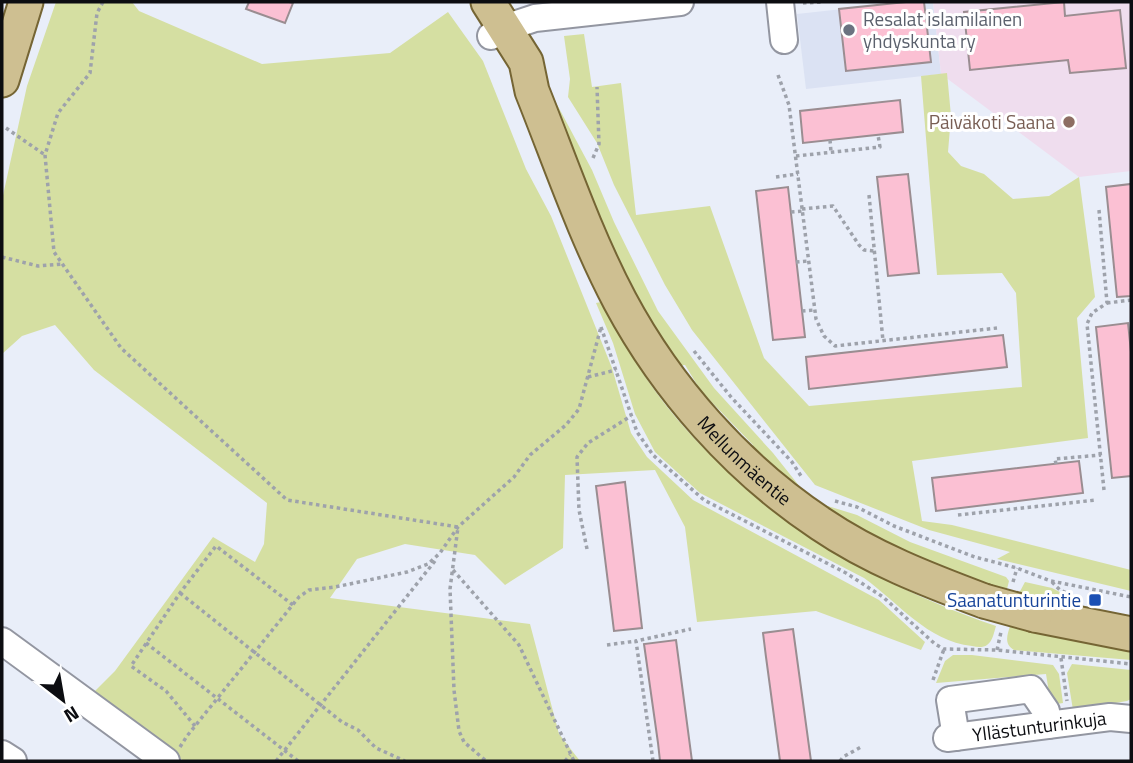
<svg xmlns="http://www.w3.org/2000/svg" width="1133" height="763" viewBox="0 0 1133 763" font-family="'Titillium Web',sans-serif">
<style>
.built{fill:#dbe2f3}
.education{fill:#efddee}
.green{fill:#d5dfa2}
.building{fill:#fbc0d3;stroke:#9a8d91;stroke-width:2}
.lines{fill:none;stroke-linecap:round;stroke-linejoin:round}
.minor-casing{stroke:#9396a1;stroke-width:30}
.major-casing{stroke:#756534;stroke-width:37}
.path{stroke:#9ea2ab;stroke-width:3.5;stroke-dasharray:3.5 3.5;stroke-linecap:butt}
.minor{stroke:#fff;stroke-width:26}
.major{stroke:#cebf91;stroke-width:33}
.major-bridge-casing{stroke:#756534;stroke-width:37;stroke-linecap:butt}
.major-bridge{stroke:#cebf91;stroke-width:33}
.worship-dot{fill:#6b7280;stroke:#fff;stroke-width:2.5}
.education-dot{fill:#8d6e63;stroke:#fff;stroke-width:2.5}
.transit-dot{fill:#1a4fb4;stroke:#fff;stroke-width:2.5}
.labels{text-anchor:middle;stroke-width:6;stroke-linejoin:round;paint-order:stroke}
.worship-label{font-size:19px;fill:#5b616d;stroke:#fff;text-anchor:start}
.education-label{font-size:19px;fill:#785e54;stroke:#fff;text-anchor:end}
.street-label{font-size:19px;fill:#0c0d11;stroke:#fff}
.transit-label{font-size:19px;fill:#164399;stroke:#fff;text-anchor:end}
</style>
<rect width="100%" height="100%" fill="#e9eef9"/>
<path class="built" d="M906 2H933L941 74 806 89 797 14Z"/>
<path class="education" d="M933 2H1131V171L1079 177 941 74Z"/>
<g class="green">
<path d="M56 2H132L139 11 262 64 390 53 448 12 483 61 526 169 551 216 612 368 631 433 647 457 693 500 879 600 925 642 921 650 816 611 697 622 685 527 655 470 565 475 563 548 505 585 475 555 405 544 357 559 330 598 530 624 559 734 580 761H184L90 696 115 671 213 537 255 562 264 544 267 503 94 370 55 325 22 336 2 354V200L27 86Z"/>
<path d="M584 34 592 87 621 83 636 215 710 206 764 358 809 406 1022 387 1016 293 1002 273 937 275 921 76 947 73 951 116 948 152 961 166 984 174 1013 199 1049 196 1079 177 1095 297 1077 318 1088 438 912 461 922 521 952 525 1131 570V591L997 559 1010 552 929 530 815 485 692 330 665 285 614 185 597 143 568 97 570 79 564 36Z"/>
<path d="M553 97 592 170 614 222 658 311 714 388 773 453 808 497 818 503 857 515 910 542 1006 577 1009 581 1006 593C981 589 957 580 934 570 865 541 807 499 750 451L753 445 701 391 685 365 677 366C614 290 585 189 549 99Z"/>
<path d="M601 302C623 342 647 384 677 419 762 518 873 584 996 626 994 632 993 641 987 645 983 648 977 647 972 646 927 641 899 603 864 578L700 493 655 452 635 414 613 343 596 303Z"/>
<path d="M1025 582 1052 588 1077 601 1043 603 1017 597Z"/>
<path d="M1010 626 1131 648V660L1014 650C1004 644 1007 636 1010 626Z"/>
<path d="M953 655H972L1053 665 1059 674 1063 703 1051 705 1046 674 936 683 945 661Z"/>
<path d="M1072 664 1131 670V699L1127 701 1073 710 1067 673Z"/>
</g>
<g class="building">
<path d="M249 2H289L293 3 285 23 246 9Z"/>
<path d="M906 2H924L931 62 846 71 839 9Z"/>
<path d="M1064 2 1065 16 1120 10 1126 68 1070 73 1068 60 970 70 964 12Z"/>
<path d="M900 100 903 132 803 143 800 111Z"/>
<path d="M908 174 919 273 888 276 877 177Z"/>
<path d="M1131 184V296L1117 297 1106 187Z"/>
<path d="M788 187 805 337 773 340 756 191Z"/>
<path d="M1128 323 1131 352V476L1112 478 1096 327Z"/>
<path d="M1003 335 1007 367 809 389 806 357Z"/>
<path d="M1079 461 1083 493 936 511 932 478Z"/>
<path d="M625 482 642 628 614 631 596 486Z"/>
<path d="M793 629 811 761H780L766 657 763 633Z"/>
<path d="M676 640 692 761H660L658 743 644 644Z"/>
</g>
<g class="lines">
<defs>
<g id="minor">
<path d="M780 2 784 40"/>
<path d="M491 36 505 28 535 18 680 2"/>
<path d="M2 641 166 761"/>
<path d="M956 737 950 700 1031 689 1046 711 1048 725"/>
<path id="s1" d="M947 738 1110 717 1131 719"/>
<path d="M2 754 13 761"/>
</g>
<g id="major">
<path id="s2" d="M488 2 526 62 532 91C560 161 585 235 620 301 667 389 738 469 821 524 871 558 928 580 984 601"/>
<path d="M2 80 26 2"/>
<path d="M1035 615 1131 634"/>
</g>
</defs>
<use href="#minor" class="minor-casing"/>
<use href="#major" class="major-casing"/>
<g class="path">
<path d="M103 2 97 13 90 73 58 113 45 155 54 252 121 348 287 500 458 527 450 589 454 690 459 731 464 742 486 761"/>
<path d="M803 3 824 2"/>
<path d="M778 75 789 105 816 319 824 336 835 346 997 328"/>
<path d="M6 128 45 155"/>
<path d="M830 140 831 152"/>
<path d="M796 156 880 147 878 135"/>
<path d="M593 158 599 144 597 87"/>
<path d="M776 177 798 174"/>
<path d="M869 195 883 341"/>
<path d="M802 209 833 206 859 245 864 250 874 251"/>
<path d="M1099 210 1107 303 1092 313 1087 324 1104 490"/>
<path d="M791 212 803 211"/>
<path d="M2 257 38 266 62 264"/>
<path d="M796 262 808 261"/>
<path d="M1107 303 1131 300"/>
<path d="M802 311 814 310"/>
<path d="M601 327 637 432 653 455 704 500 846 573 883 597 935 644 944 649 997 650 1131 664"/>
<path d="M694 351 731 397 792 462 801 476"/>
<path d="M588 377 616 370"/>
<path d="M1056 464 1055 459 1101 455"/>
<path d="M835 501 857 507 894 526 975 557 1017 568 1051 581 1131 597"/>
<path d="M958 515 1096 500"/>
<path d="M587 549 579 510 577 457 588 443 631 416"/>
<path d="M453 570 519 645 574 761"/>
<path d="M1013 582 1017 568"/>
<path d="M1052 582 1060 590 1069 594"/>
<path d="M180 593 342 722 358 730 376 748 405 761"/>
<path d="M146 643 298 761"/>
<path d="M607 645 636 641"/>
<path d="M997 650 1001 632"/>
<path d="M1061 658 1067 701"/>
<path d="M933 680 944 649"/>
<path d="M195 726 166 691 131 666 180 593 216 546 293 605"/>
<path d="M180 747 187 736 299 597 309 590 335 587 407 572 428 564 440 553 458 527 514 477 530 455 566 425 579 409 601 327"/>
<path d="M276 761 435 561"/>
<path d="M565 761 570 755"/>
<path d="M653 761 636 641 691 629"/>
<path d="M840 761 843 757 861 747"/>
</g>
<use href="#minor" class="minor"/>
<use href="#major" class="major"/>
<defs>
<path id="major-bridge" d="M984 601 1035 615"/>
</defs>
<use href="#major-bridge" class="major-bridge-casing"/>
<use href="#major-bridge" class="major-bridge"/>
</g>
<circle class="worship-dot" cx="849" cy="30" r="7"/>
<circle class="education-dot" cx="1069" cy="122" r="7"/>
<rect class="transit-dot" x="1088" y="593" width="14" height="14" rx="3.5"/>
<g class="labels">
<g class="worship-label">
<text x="863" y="26">Resalat islamilainen<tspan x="863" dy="22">yhdyskunta ry</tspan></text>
</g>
<g class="education-label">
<text x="1055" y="129">Päiväkoti Saana</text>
</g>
<g class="street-label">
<text dy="7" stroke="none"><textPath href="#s2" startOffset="532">Mellunmäentie</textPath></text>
<text dy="7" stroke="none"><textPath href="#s1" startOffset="93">Yllästunturinkuja</textPath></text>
</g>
<g class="transit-label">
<text x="1081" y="607">Saanatunturintie</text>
</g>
</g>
<rect width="1133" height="763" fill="none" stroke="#0c0d11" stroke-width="7"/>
<g transform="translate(63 700) rotate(149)" stroke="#ffffff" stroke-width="5" paint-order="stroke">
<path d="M0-5L12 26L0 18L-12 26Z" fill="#0c0d11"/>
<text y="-10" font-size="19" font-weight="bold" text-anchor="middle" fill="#0c0d11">N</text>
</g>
</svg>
